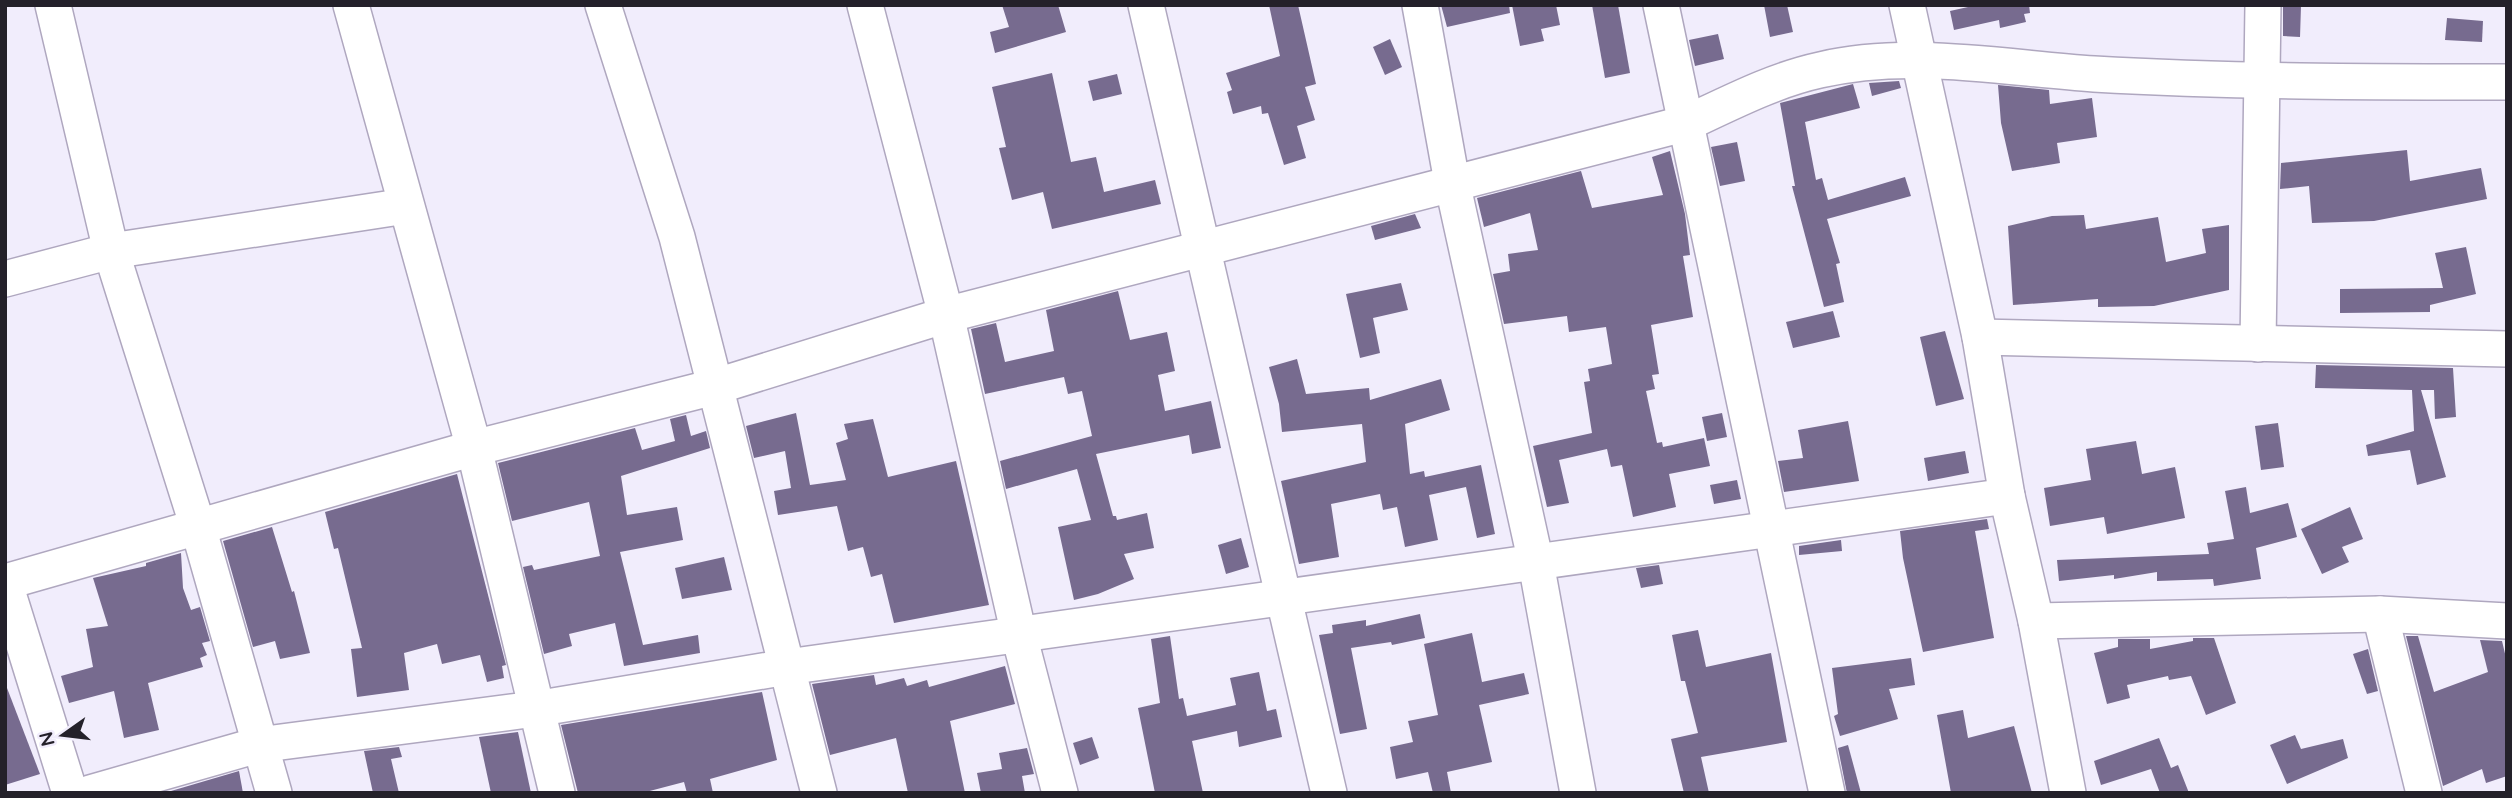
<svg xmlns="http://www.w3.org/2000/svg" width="2512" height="798" viewBox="0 0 2512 798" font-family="Quicksand,sans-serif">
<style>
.building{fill:#776b8f}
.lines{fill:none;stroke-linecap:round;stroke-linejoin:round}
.minor-casing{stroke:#afa7bf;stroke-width:38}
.minor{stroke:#fff;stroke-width:35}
</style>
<rect width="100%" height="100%" fill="#f1edfc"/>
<g class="building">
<path d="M1002 5H1058L1066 32 995 53 990 32 1009 27Z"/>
<path d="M1269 5H1298L1316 84 1305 87 1315 120 1297 126 1306 158 1284 165 1268 113 1262 114 1261 106 1233 114 1227 92 1232 90 1226 73 1280 56Z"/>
<path d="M1441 5H1509L1510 13 1447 27Z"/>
<path d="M1512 5H1556L1560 25 1541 29 1544 41 1520 46Z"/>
<path d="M1592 5H1618L1630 73 1605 78Z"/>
<path d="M1764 5H1787L1793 32 1770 37Z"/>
<path d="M1977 5H2029L2030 13 2024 14 2026 22 2000 28 1999 20 1954 30 1950 11Z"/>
<path d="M2283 5H2301L2300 37 2283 36Z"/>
<path d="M2447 18 2483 21 2482 42 2445 40Z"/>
<path d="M1718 34 1724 59 1695 66 1689 40Z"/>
<path d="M1390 39 1402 67 1385 75 1373 47Z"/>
<path d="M1052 73 1071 162 1096 157 1104 192 1155 180 1161 204 1052 229 1043 192 1012 200 999 148 1006 147 992 87Z"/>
<path d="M1117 74 1122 94 1093 101 1088 81Z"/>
<path d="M1899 81 1901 88 1872 96 1869 83Z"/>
<path d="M1853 84 1860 108 1805 122 1816 180 1822 178 1828 200 1905 177 1911 196 1827 219 1840 263 1836 264 1844 302 1824 307 1792 186H1795L1780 103Z"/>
<path d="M1998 85 2049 90 2050 104 2092 98 2097 137 2057 143 2060 163 2012 171 2001 123Z"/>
<path d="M1737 142 1745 181 1720 186 1711 147Z"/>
<path d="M2407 150 2410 181 2481 168 2487 199 2374 221 2312 223 2309 186 2280 189 2281 163Z"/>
<path d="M1670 151 1685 214 1690 255 1683 256 1693 317 1651 325 1659 374 1652 375 1655 389 1646 391 1657 443 1662 442 1663 447 1704 438 1710 466 1669 474 1676 507 1633 517 1622 465 1611 467 1607 449 1559 460 1569 503 1547 507 1533 446 1592 433 1584 382 1590 381 1588 369 1612 364 1606 327 1569 332 1567 316 1504 324 1493 274 1510 271 1508 254 1538 250 1530 213 1484 227 1477 198 1581 171 1592 208 1663 195 1652 157Z"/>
<path d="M1415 214 1421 228 1375 240 1371 226Z"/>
<path d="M2084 215 2086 229 2158 217 2166 262 2206 253 2202 229 2229 225V290L2154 306 2098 307V299L2013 305 2008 226 2052 216Z"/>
<path d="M2466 247 2476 294 2430 305V312L2340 313V289L2443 288 2435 253Z"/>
<path d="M1401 283 1408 310 1373 318 1380 353 1360 358 1346 294Z"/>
<path d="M1118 291 1130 340 1167 332 1175 371 1158 375 1165 411 1211 401 1221 448 1192 454 1189 435 1096 454 1113 516H1116L1117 520 1147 513 1154 548 1124 554 1134 579 1098 594 1074 600 1058 527 1091 520 1077 469 1006 489 1000 461 1092 436 1082 391 1068 394 1064 377 985 394 971 329 996 323 1005 362 1054 351 1046 310Z"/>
<path d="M1833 311 1840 337 1793 348 1786 322Z"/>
<path d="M1945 331 1964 399 1936 406 1920 337Z"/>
<path d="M1297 359 1306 394 1369 388 1370 400 1441 379 1450 410 1405 424 1410 474 1424 471 1425 477 1481 465 1495 534 1477 538 1466 487 1429 495 1438 540 1405 547 1397 507 1383 510 1380 494 1331 504 1339 557 1299 564 1281 481 1366 462 1362 424 1282 432 1279 404 1269 367Z"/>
<path d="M2316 365 2453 368 2456 417 2435 419 2434 390H2421L2446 477 2417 485 2410 450 2368 456 2366 445 2414 431 2412 390 2315 388Z"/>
<path d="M796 413 810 485 846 480 836 443 848 439 844 424 873 419 888 477 956 461 989 605 894 623 882 574 871 577 863 547 848 551 837 506 778 515 774 491 791 488 785 451 754 458 746 426Z"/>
<path d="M1722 413 1727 437 1707 441 1702 417Z"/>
<path d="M686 415 691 436 706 431 710 448 621 476 627 515 677 507 683 540 620 552 643 645 698 635 700 653 624 666 615 623 569 634 572 646 544 654 523 567 532 565 534 570 600 556 589 502 512 521 498 463 635 428 642 450 675 441 670 419Z"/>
<path d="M1848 421 1859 481 1784 492 1778 461 1803 458 1798 430Z"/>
<path d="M2278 423 2284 467 2261 470 2255 426Z"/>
<path d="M2136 441 2142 474 2175 467 2185 518 2107 534 2104 517 2050 526 2044 488 2091 480 2086 449Z"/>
<path d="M1965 451 1969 473 1928 481 1924 458Z"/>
<path d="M457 474 506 665 502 666 504 678 487 682 480 655 442 664 437 644 404 653 409 690 357 697 351 649 362 648 338 548 334 549 325 512Z"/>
<path d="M1737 480 1741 499 1714 504 1710 485Z"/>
<path d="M2246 487 2250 513 2288 503 2297 537 2256 548 2261 579 2214 586 2213 579 2157 581V572L2114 579V575L2059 581 2057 560 2209 554 2207 543 2234 539 2225 491Z"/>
<path d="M2350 507 2363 539 2342 547 2349 562 2322 574 2301 529Z"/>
<path d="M1987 519 1989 529 1975 531 1994 638 1923 652 1903 558 1900 531Z"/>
<path d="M272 527 292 592 294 591 310 653 280 659 275 641 253 647 223 541Z"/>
<path d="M1241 538 1249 567 1226 574 1218 545Z"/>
<path d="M1841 540 1842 551 1799 555V546Z"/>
<path d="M181 553 183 588 191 610 200 607 210 641 202 643 207 655 200 658 203 667 148 683 159 730 124 738 114 691 69 703 61 676 93 667 86 629 108 626 93 578 146 566V563Z"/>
<path d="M724 557 732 590 682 599 675 568Z"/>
<path d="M1659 565 1663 584 1641 588 1636 568Z"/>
<path d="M1420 614 1425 638 1392 645 1391 642 1351 648 1367 729 1340 734 1319 635 1333 633 1332 625 1366 620V626Z"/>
<path d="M1698 630 1706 667 1771 653 1787 742 1701 757 1709 793H1684L1671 739 1698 733 1685 681H1681L1672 635Z"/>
<path d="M1472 633 1482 682 1524 673 1529 694 1479 705 1492 762 1447 772 1451 793H1433L1428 772 1396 779 1390 747 1413 742 1408 721 1438 715 1424 644Z"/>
<path d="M1170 636 1179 699 1183 698 1187 716 1236 705 1230 678 1259 672 1267 711 1276 709 1282 737 1239 747 1237 731 1192 741 1203 793H1155L1138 708 1160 703 1151 639Z"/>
<path d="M2406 636H2418L2434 692 2488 672 2480 640 2502 641 2507 662V776L2486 783 2482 769 2443 786Z"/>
<path d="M2193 638H2214L2236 703 2206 715 2191 676 2169 680 2168 676 2127 685 2130 698 2107 704 2094 653 2118 647V639H2150V649L2193 641Z"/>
<path d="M2368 649 2378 691 2367 694 2353 654Z"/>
<path d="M1911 658 1915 685 1889 689 1898 719 1840 736 1834 716 1838 714 1832 668Z"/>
<path d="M1005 666 1015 704 950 721 965 793H908L896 738 830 755 812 684 874 675 876 685 904 678 907 686 927 680 929 687Z"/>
<path d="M7 688 40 774 5 785V689Z"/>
<path d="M762 692 777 760 710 779 713 793H687L684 782 642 793H578L561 725Z"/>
<path d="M1963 710 1968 738 2014 726 2032 793H1951L1937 715Z"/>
<path d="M518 732 531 793H491L479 737Z"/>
<path d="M2295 735 2301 749 2343 739 2348 758 2287 784 2270 745Z"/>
<path d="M1092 737 1099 758 1080 765 1073 743Z"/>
<path d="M2159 738 2171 768 2178 765 2189 793H2160L2151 769 2101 785 2094 761Z"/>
<path d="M1848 745 1861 793H1847L1838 748Z"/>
<path d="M399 747 402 757 391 759 399 793H373L364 751Z"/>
<path d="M1027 748 1034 774 1022 776 1025 793H981L977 773 1002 769 999 753Z"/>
<path d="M239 771 243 793H172L171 791Z"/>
</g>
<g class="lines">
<defs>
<g id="minor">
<path d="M53 5 111 251 198 527 274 793"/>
<path d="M351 5 474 448 557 793"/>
<path d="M603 5 677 237 819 793"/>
<path d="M865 5 946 315 1019 635 1060 793"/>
<path d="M1146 5 1329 793"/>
<path d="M1420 5 1452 182 1536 563 1578 793"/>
<path d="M1661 5 1827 793"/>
<path d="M1907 5 1980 337 2007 496 2036 621 2068 793"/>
<path d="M5 279 111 251 406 206"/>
<path d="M1980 337 2507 349"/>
<path d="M2258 344 2263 5"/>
<path d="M5 582 474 448 714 387 946 315 1687 123C1730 103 1774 80 1820 70 1909 49 2004 68 2094 74 2232 82 2369 82 2507 82"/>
<path d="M5 584 70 793"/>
<path d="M2380 614 2424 793"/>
<path d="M2036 621 2380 614 2507 621"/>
<path d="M90 793 258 745 535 709 787 667 2007 496"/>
</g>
</defs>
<use href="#minor" class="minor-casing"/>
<use href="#minor" class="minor"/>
</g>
<rect width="2512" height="798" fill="none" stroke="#24212a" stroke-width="14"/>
<g transform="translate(63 735) rotate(256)" stroke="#f1edfc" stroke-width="5" paint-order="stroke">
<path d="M0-5L12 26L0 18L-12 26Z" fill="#24212a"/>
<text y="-10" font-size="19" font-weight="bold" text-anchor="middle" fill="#24212a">N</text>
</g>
</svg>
